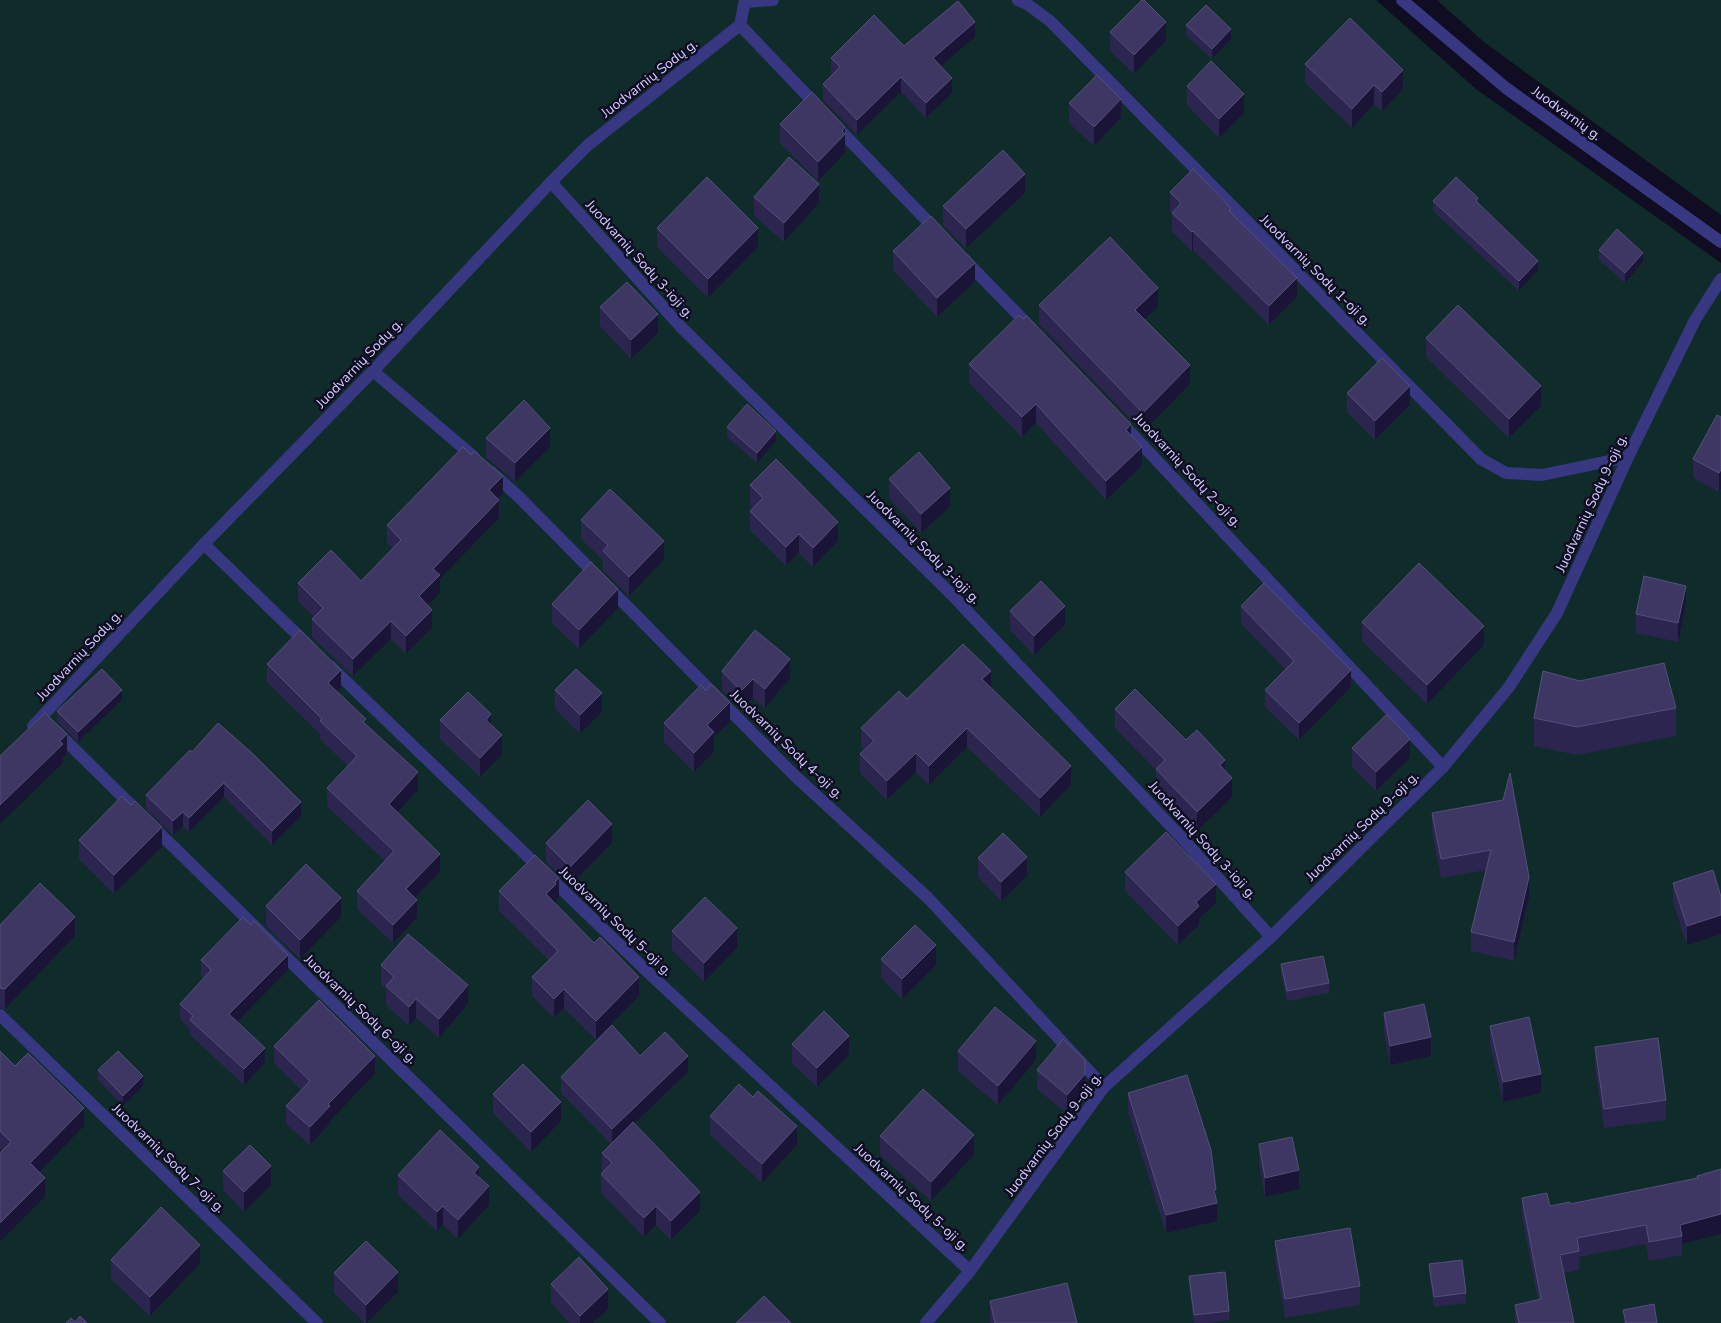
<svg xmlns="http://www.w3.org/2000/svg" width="1721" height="1323" viewBox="0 0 1721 1323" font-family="'Nunito Sans',sans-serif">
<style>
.green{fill:#102c2a}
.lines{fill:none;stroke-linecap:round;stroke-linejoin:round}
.minor{stroke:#373782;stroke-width:12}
.wall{fill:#2c2550}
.shaded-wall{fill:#1a1436}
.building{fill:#3e3763;stroke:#554f7b}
.labels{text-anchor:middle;stroke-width:5;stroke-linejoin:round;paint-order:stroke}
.street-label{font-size:14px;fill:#d2ceff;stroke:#100d22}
</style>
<rect width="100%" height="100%" fill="#100d22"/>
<g class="green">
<path d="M0 0H1376L1476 89 1721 263V1323H0Z"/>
<path d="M1437 0H1721V215L1484 42Z"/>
</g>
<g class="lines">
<g class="minor">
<path d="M1018 0 1027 4 1050 21 1481 459 1506 473 1542 475 1628 457"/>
<path d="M1402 0 1506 88 1721 242"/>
<path d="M745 2 773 0"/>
<path d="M740 25 819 108"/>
<path d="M833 123 937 231"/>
<path d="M551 182 681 327 952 595 1182 838 1271 937"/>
<path d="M963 258 1031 328"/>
<path d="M373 371 474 457"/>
<path d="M1119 420 1443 767"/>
<path d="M491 472 518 496 794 775 928 898 1104 1087"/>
<path d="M204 544 308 645"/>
<path d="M330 666 654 978 970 1271"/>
<path d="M33 726 204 544 373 371 551 182 588 145 740 25 745 0"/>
<path d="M56 731 134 808"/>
<path d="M150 824 660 1323"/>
<path d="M0 1015 317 1323"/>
<path d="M926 1323 970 1271 1104 1087 1271 937 1443 767 1509 687 1557 613 1628 457 1695 320 1721 279"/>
</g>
</g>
<g class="wall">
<path d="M1186 25 1231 39 1212 59 1186 35Z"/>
<path d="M1110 32 1166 41 1134 74 1110 51Z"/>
<path d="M975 37 941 66 952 93 926 118 901 92 857 135 823 100V84L833 74 831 73V58L904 46Z"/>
<path d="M1305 64 1403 89 1382 111 1374 104 1352 128 1305 83Z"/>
<path d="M1187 86 1244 113 1219 138 1187 105Z"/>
<path d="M1069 103 1121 118 1094 146 1069 123Z"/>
<path d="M780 124 845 146V153L818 181 780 143Z"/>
<path d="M1170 192 1231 213 1297 297 1269 325 1193 250 1192 251 1172 232V213L1170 211Z"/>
<path d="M1025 193 966 248 943 225V206Z"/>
<path d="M754 197 819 203 784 242 754 216Z"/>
<path d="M1433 201 1478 203 1538 270 1519 291 1433 211Z"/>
<path d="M657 228 758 247 708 298 657 247Z"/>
<path d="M1599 250 1643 262 1625 283 1599 260Z"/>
<path d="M893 251 975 282 937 317 893 270Z"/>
<path d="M1039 305 1158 307 1145 320 1190 384 1143 432 1039 324Z"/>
<path d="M600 307 658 333 631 359 600 326Z"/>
<path d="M1426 338 1541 406 1509 438 1426 357Z"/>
<path d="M969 364 1142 466 1106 500 1036 423 1022 437 969 383Z"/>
<path d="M1347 393 1410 405 1375 440 1347 412Z"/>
<path d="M1721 417V489L1719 492 1693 478V459Z"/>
<path d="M727 427 776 441 757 463 727 437Z"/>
<path d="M486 438 550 447 515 482 486 457Z"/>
<path d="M889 479 950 507 921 533 889 498Z"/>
<path d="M750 485 838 541 813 567 799 553 786 566 750 530V511L754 508 750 504Z"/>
<path d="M503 494 498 499 499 518 440 579V593L427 605 432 628 406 654 391 639 353 676 312 637V619L314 617 298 601V583L361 581 393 549 387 543V525Z"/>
<path d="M581 520 664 560 629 596 603 570V560L581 539Z"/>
<path d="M552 604 618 608 579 649 552 623Z"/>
<path d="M1686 605 1678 642 1636 633V614Z"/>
<path d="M1241 606 1351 687 1299 740 1265 707V690L1285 669 1241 624Z"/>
<path d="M1010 611 1065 625 1034 655 1010 630Z"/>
<path d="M1362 622 1484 645 1427 704 1362 641Z"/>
<path d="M267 664 341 688 337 692 366 724 418 790 398 813 440 872 415 898 417 918 393 943 357 909V891L385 861 327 806V788L348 766 320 739V734L267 682Z"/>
<path d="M722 671 790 678 765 708 753 698 741 710 722 690Z"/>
<path d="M991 688 1071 785 1040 817 967 747 929 785 916 772 887 800 860 773V754L864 750 861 747V728L907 699Z"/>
<path d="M555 690 602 712 580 734 555 709Z"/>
<path d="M706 691 730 722 714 737V752L694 772 664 742V723Z"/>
<path d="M122 700 78 742 57 721V711Z"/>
<path d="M1676 708V736L1577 755 1534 746V718Z"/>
<path d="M1115 709 1186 740 1225 771 1232 797 1197 831 1156 788V770L1115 728Z"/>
<path d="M440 720 491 725 502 755 480 777 440 739Z"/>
<path d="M1352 748 1410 758 1376 791 1352 767Z"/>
<path d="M192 752 301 816 272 845 224 797 189 832 183 826 173 835 146 809V795Z"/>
<path d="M1503 800 1529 897 1514 961 1471 951V932L1486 870 1441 878 1432 832V813Z"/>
<path d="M79 840 162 847 114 894 79 859Z"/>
<path d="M546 843H612L570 886 546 862Z"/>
<path d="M978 858 1027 876 1001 901 978 877Z"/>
<path d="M1713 870 1687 945 1673 902V883Z"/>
<path d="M1125 872 1216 903 1199 919V925L1178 945 1125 891Z"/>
<path d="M499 891 559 897 556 900V904L639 996 596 1040 564 1008 554 1018 532 996V977L549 960 499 911Z"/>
<path d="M266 906 341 917 300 959 266 926Z"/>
<path d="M0 925 75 936 5 1009 0 1008Z"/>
<path d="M672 931 737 948 704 982 672 950Z"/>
<path d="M881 959 936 965 902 999 881 978Z"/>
<path d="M201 960 288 970 237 1022 265 1063 244 1085 190 1035V1029L180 1019V1004L204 978 201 976Z"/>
<path d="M1281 964 1329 983V993L1287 1001 1281 974Z"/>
<path d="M381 965 468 1004 439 1038 416 1018 409 1026 386 1005V989L381 984Z"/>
<path d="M1384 1013 1431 1056 1390 1065 1384 1032Z"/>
<path d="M1490 1026 1541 1093 1503 1102 1490 1045Z"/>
<path d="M792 1044 849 1055 817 1087 792 1063Z"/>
<path d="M274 1046 375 1074 330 1121V1123L310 1145 286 1124V1106L301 1090 274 1063Z"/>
<path d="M1595 1047 1666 1100V1120L1604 1128 1595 1067Z"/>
<path d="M0 1051 15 1066 84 1126 40 1172 45 1197 0 1149Z"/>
<path d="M958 1051 1036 1060 998 1105 958 1071Z"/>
<path d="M640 1056 688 1072 634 1124 700 1211 671 1240 656 1225 644 1237 601 1193V1174L602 1173V1153L611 1144 561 1093V1077Z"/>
<path d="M98 1070 143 1086 123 1106 98 1080Z"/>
<path d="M1037 1070 1085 1093 1067 1114 1037 1089Z"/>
<path d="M1128 1093 1216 1197 1217 1221 1166 1233 1128 1111Z"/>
<path d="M493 1094 561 1121 531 1152 493 1113Z"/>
<path d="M753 1097 797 1145 762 1183 710 1135V1116Z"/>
<path d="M880 1136 974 1155 931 1201 880 1155Z"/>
<path d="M1259 1144 1299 1189 1265 1197 1259 1164Z"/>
<path d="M1721 1169 1682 1244V1255L1649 1261 1646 1244 1579 1257V1270L1564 1273 1574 1323H1515V1305L1538 1300 1522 1217V1198L1550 1206 1570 1204 1697 1178V1176Z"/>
<path d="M223 1171 271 1185 244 1212 223 1190Z"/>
<path d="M398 1175 479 1177 489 1205 458 1239 443 1225 437 1231 398 1195Z"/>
<path d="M1275 1241 1360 1286V1305L1285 1318 1275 1260Z"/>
<path d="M111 1260 200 1264 150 1316 111 1279Z"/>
<path d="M1429 1264 1466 1293V1303L1434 1307 1429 1274Z"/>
<path d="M334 1273 398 1292 367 1323H365L334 1293Z"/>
<path d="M1189 1276 1229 1311V1320L1209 1323H1194L1189 1285Z"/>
<path d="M551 1284 608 1309 593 1323H569L551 1303Z"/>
<path d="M990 1301 1077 1323H990Z"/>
<path d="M1623 1310 1657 1323H1624Z"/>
</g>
<g class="shaded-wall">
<path d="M975 22V37L933 73V58Z"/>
<path d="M1166 22V41L1134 74V55Z"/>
<path d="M1231 29V39L1212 59V49Z"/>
<path d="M1403 70V89L1382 111V92Z"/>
<path d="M901 77V92L857 135V120Z"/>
<path d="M952 78V93L926 118V103Z"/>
<path d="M1374 85V104L1352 128V109Z"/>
<path d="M1244 94V113L1219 138V119Z"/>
<path d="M1121 99V118L1094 146V127Z"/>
<path d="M845 127V153L818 181V162L842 131Z"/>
<path d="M1025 174V193L966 248V229Z"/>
<path d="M819 184V203L784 242V223Z"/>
<path d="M758 228V247L708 298V279Z"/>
<path d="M1193 231V250L1192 251V232Z"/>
<path d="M1643 253V262L1625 283V273Z"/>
<path d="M1538 261V270L1519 291V281Z"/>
<path d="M975 263V282L937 317V298Z"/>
<path d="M1297 278V297L1269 325V306Z"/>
<path d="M1158 288V307L1135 329V310Z"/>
<path d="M658 314V333L631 359V340Z"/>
<path d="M1190 365V384L1143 432V413Z"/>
<path d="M1410 386V405L1375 440V421Z"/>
<path d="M1541 386V406L1509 438V419Z"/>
<path d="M1036 404V423L1022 437V417Z"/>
<path d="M1131 424V444L1126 430Z"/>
<path d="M550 428V447L515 482V463Z"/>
<path d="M776 431V441L757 463V453Z"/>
<path d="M1142 447V466L1106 500V481Z"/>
<path d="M1721 470V489L1719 492V473Z"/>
<path d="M503 476V494L489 508V490Z"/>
<path d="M950 488V507L921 533V514Z"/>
<path d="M499 500V518L440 579V593L419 614V596L433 569Z"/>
<path d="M838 522V541L813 567V548Z"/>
<path d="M799 534V553L786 566V547Z"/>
<path d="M664 541V560L629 596V577Z"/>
<path d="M1686 586V605L1678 642V623Z"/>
<path d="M618 589V608L579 649V630Z"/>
<path d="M1065 606V625L1034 655V636Z"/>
<path d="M432 610V628L406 654V636Z"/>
<path d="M391 621V639L353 676V659Z"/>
<path d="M1484 626V645L1427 704V685Z"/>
<path d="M790 659V678L765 708V689Z"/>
<path d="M341 670V688L328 701V683Z"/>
<path d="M1351 670V687L1299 740V723Z"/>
<path d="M991 671V690L982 679Z"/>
<path d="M753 679V698L741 710V691Z"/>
<path d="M122 690V700L78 742V732Z"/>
<path d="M602 693V712L580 734V715Z"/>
<path d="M730 702V722L714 737V752L694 772V753L707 725Z"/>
<path d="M491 714V733L486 720Z"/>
<path d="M967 728V747L929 785V766Z"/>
<path d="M67 734V753L63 757V763L0 824V805Z"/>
<path d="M502 735V755L480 777V758Z"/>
<path d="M1410 739V758L1376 791V772Z"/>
<path d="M916 753V772L887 800V781Z"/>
<path d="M1225 760V779L1220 765Z"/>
<path d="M1071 766V785L1040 817V798Z"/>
<path d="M418 772V790L389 822V804Z"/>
<path d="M1232 778V797L1197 831V812Z"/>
<path d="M224 783V797L189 832V818Z"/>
<path d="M301 802V816L272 845V831Z"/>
<path d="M183 812V826L173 835V821Z"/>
<path d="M612 824V843L570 886V867Z"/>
<path d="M162 827V847L114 894V875Z"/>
<path d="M440 854V872L406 907V889Z"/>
<path d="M1027 857V876L1001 901V882Z"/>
<path d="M1529 877V897L1514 961V942Z"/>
<path d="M559 878V897L556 900V903L546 913V894L555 882Z"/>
<path d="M1216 884V903L1199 919V925L1178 945V926L1196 902Z"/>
<path d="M341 898V917L300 959V940Z"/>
<path d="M417 900V918L393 943V925Z"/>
<path d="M1721 915V934L1687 945V926Z"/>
<path d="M75 917V936L5 1009V989Z"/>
<path d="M737 928V948L704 982V963Z"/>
<path d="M936 945V965L902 999V979Z"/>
<path d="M288 955V970L229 1030V1014Z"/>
<path d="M639 977V996L596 1040V1021Z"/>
<path d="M468 985V1004L439 1038V1019Z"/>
<path d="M564 989V1008L554 1018V999Z"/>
<path d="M416 999V1018L409 1026V1007Z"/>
<path d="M849 1036V1055L817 1087V1068Z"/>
<path d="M1431 1037V1056L1390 1065V1046Z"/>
<path d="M1036 1041V1060L998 1105V1086Z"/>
<path d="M265 1048V1063L244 1085V1069Z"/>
<path d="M375 1056V1074L330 1121V1123L310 1145V1127L328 1104Z"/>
<path d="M688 1056V1072L612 1145V1129Z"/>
<path d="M1085 1060V1093L1067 1114V1095Z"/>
<path d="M1541 1074V1093L1503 1102V1082Z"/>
<path d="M143 1076V1086L123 1106V1096Z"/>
<path d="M561 1102V1121L531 1152V1132Z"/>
<path d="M84 1108V1126L30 1182V1163Z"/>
<path d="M797 1126V1145L762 1183V1164Z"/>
<path d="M974 1135V1155L931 1201V1182Z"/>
<path d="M271 1166V1185L244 1212V1192Z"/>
<path d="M479 1167V1186L474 1173Z"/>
<path d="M1299 1170V1189L1265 1197V1178Z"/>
<path d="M45 1178V1197L0 1242V1223Z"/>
<path d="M489 1186V1205L458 1239V1220Z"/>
<path d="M1214 1190H1216V1203H1217V1221L1166 1233V1215Z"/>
<path d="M700 1192V1211L671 1240V1221Z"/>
<path d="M443 1206V1225L437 1231V1212Z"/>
<path d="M656 1206V1225L644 1237V1218Z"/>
<path d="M1721 1214V1234L1682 1244V1236L1680 1225Z"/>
<path d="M200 1245V1264L150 1316V1297Z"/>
<path d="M398 1272V1292L367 1323H366V1305Z"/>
<path d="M608 1289V1309L593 1323H580V1316Z"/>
</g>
<g class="building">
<path d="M1142 0H1144L1166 22 1134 55 1110 32Z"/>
<path d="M958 1 975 22 933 58 952 78 926 103 901 77 857 120 823 84 840 67 831 58 874 15 904 46Z"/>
<path d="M1206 5 1231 29 1212 49 1186 25Z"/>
<path d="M1350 18 1403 70 1382 92 1374 85 1352 109 1305 64Z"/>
<path d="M1211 61 1244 94 1219 119 1187 86Z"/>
<path d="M1097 75 1121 99 1094 127 1069 103Z"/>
<path d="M812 92 845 127 842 131 845 134 818 162 780 124Z"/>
<path d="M1003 150 1025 174 966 229 943 206Z"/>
<path d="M789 157 819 184 784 223 754 197Z"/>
<path d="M1193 169 1231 208 1229 211 1297 278 1269 306 1193 231 1192 232 1172 213 1181 203 1170 192Z"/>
<path d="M707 177 758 228 708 279 657 228Z"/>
<path d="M1456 177 1478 198 1476 201 1538 261 1519 281 1433 201Z"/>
<path d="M931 216 975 263 937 298 893 251Z"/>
<path d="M1617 229 1643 253 1625 273 1599 250Z"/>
<path d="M1110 237 1158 288 1135 310 1190 365 1143 413 1039 305Z"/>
<path d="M627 282 658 314 631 340 600 307Z"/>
<path d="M1458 305 1541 386 1509 419 1426 338Z"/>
<path d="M1019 315 1023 319 1027 316 1131 424 1126 430 1142 447 1106 481 1036 404 1022 417 969 364Z"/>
<path d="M1382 358 1410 386 1375 421 1347 393Z"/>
<path d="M524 400 550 428 515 463 486 438Z"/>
<path d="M747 404 776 431 757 453 727 427Z"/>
<path d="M1717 415 1721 417V470L1719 473 1693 459Z"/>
<path d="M463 447 471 455 474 451 503 476 489 490 499 500 433 569 440 575 419 596 432 610 406 636 391 621 353 659 312 619 323 608 298 583 331 550 361 581 401 540 387 525Z"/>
<path d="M919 452 950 488 921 514 889 479Z"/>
<path d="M776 459 838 522 813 548 799 534 786 547 750 511 763 498 750 485Z"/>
<path d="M610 489 664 541 629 577 603 551 608 545 581 520Z"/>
<path d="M591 562 618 589 579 630 552 604Z"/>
<path d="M1419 563 1484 626 1427 685 1362 622Z"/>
<path d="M1644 576 1686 586 1678 623 1636 614Z"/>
<path d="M1041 581 1065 606 1034 636 1010 611Z"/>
<path d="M1264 583 1351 670 1299 723 1265 690 1294 661 1241 606Z"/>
<path d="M300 630 341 670 328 683 366 719 363 722 418 772 389 804 440 854 406 889 417 900 393 925 357 891 394 851 327 788 357 756 320 721 322 719 267 664Z"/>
<path d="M755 630 790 659 765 689 753 679 741 691 722 671Z"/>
<path d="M963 644 991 671 982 679 1071 766 1040 798 967 728 929 766 916 753 887 781 860 754 874 741 861 728 899 691 907 699Z"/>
<path d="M1664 663 1676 708 1577 727 1534 718 1543 671 1580 681Z"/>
<path d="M102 669 122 690 78 732 57 711Z"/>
<path d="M576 669 602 693 580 715 555 690Z"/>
<path d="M711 684 730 702 707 725 714 732 694 753 664 723 701 685 706 691Z"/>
<path d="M1135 689 1186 740 1197 730 1225 760 1220 765 1232 778 1197 812 1156 769 1165 760 1115 709Z"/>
<path d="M468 692 491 714 486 720 502 735 480 758 440 720Z"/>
<path d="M45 713 67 734 60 741 63 744 0 805V756Z"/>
<path d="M1387 714 1410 739 1376 772 1352 748Z"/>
<path d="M218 723 252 753 301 802 272 831 224 783 189 818 183 812 173 821 146 795 190 750 192 752Z"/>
<path d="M1510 773 1529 877 1514 942 1471 932 1491 850 1441 859 1432 813 1503 800Z"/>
<path d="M122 796 131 805 135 801 162 827 114 875 79 840Z"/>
<path d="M588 800 612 824 570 867 546 843Z"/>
<path d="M1166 832 1216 884 1196 902 1199 906 1178 926 1125 872Z"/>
<path d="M1003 833 1027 857 1001 882 978 858Z"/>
<path d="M535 855 559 878 555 882 556 884 546 894 594 943 600 937 639 977 596 1021 564 989 554 999 532 977 558 951 499 891Z"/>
<path d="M306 864 341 898 300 940 266 906Z"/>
<path d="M1713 870 1721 897V915L1687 926 1673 883Z"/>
<path d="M40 883 75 917 5 989 0 988V925Z"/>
<path d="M705 897 737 928 704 963 672 931Z"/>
<path d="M243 917 251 925 254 921 288 955 229 1014 265 1048 244 1069 190 1020 193 1016 180 1004 211 970 201 960Z"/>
<path d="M915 925 936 945 902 979 881 959Z"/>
<path d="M408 934 468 985 439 1019 416 999 409 1007 386 986 394 977 381 965Z"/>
<path d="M1323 956 1329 983 1287 991 1281 964Z"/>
<path d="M319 1000 375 1056 328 1104 330 1106 310 1127 286 1106 310 1081 274 1046Z"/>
<path d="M1424 1004 1431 1037 1390 1046 1384 1013Z"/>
<path d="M995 1007 1036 1041 998 1086 958 1051Z"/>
<path d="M824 1011 849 1036 817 1068 792 1044Z"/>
<path d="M1529 1017 1541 1074 1503 1082 1490 1026Z"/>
<path d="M612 1025 640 1056 665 1032 688 1056 612 1129 561 1077Z"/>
<path d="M1658 1038 1666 1100 1604 1109 1595 1047Z"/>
<path d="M1063 1039 1085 1060V1074L1067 1095 1037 1070Z"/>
<path d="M0 1051 15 1066 28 1053 84 1108 30 1163 45 1178 0 1223V1153L11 1142 0 1131Z"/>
<path d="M118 1051 143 1076 123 1096 98 1070Z"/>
<path d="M523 1064 561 1102 531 1132 493 1094Z"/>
<path d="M1187 1075 1211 1150 1216 1190H1214L1217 1203 1166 1215 1128 1093Z"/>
<path d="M739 1084 753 1097 758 1091 797 1126 762 1164 710 1116Z"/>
<path d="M923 1089 974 1135 931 1182 880 1136Z"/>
<path d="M633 1122 700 1192 671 1221 656 1206 644 1218 601 1174 612 1163 602 1153Z"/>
<path d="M440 1130 479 1167 474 1173 489 1186 458 1220 443 1206 437 1212 398 1175Z"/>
<path d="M1292 1137 1299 1170 1265 1178 1259 1144Z"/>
<path d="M250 1145 271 1166 244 1192 223 1171Z"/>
<path d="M1721 1169V1214L1680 1225 1682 1236 1649 1242 1646 1225 1577 1238 1579 1251 1560 1255 1574 1323H1519L1515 1305 1541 1299 1522 1198 1547 1193 1550 1206 1570 1202V1204L1698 1178 1697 1176Z"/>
<path d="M161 1207 200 1245 150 1297 111 1260Z"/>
<path d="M1350 1228 1360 1286 1285 1299 1275 1241Z"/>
<path d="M366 1241 398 1272 366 1305 334 1273Z"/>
<path d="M579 1257 608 1289 580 1316 551 1284Z"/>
<path d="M1462 1260 1466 1293 1434 1297 1429 1264Z"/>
<path d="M1225 1272 1229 1311 1194 1315 1189 1276Z"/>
<path d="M1067 1283 1077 1323H995L990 1301Z"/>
<path d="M764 1296 791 1323H736Z"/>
<path d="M1654 1304 1657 1323H1626L1623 1310Z"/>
<path d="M80 1316 87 1323H66L71 1318 75 1322Z"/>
</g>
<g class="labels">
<g class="street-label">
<text transform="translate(649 78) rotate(-38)" y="5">Juodvarnių Sodų g.</text>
<text transform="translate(1567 113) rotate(36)" y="5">Juodvarnių g.</text>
<text transform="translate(640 259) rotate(48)" y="5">Juodvarnių Sodų 3-ioji g.</text>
<text transform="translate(1316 270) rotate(45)" y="5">Juodvarnių Sodų 1-oji g.</text>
<text transform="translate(359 363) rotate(-46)" y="5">Juodvarnių Sodų g.</text>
<text transform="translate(1188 470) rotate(47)" y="5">Juodvarnių Sodų 2-oji g.</text>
<text transform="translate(1591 503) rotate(-65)" y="5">Juodvarnių Sodų 9-oji g.</text>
<text transform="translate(924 547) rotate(45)" y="5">Juodvarnių Sodų 3-ioji g.</text>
<text transform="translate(79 655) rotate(-47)" y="5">Juodvarnių Sodų g.</text>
<text transform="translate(787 744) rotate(44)" y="5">Juodvarnių Sodų 4-oji g.</text>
<text transform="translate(1362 826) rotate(-44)" y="5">Juodvarnių Sodų 9-oji g.</text>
<text transform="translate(1203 840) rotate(48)" y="5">Juodvarnių Sodų 3-ioji g.</text>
<text transform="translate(616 921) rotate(44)" y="5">Juodvarnių Sodų 5-oji g.</text>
<text transform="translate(361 1009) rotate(44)" y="5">Juodvarnių Sodų 6-oji g.</text>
<text transform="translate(1053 1134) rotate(-53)" y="5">Juodvarnių Sodų 9-oji g.</text>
<text transform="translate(169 1158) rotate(44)" y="5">Juodvarnių Sodų 7-oji g.</text>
<text transform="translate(912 1197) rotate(43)" y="5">Juodvarnių Sodų 5-oji g.</text>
</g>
</g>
</svg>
